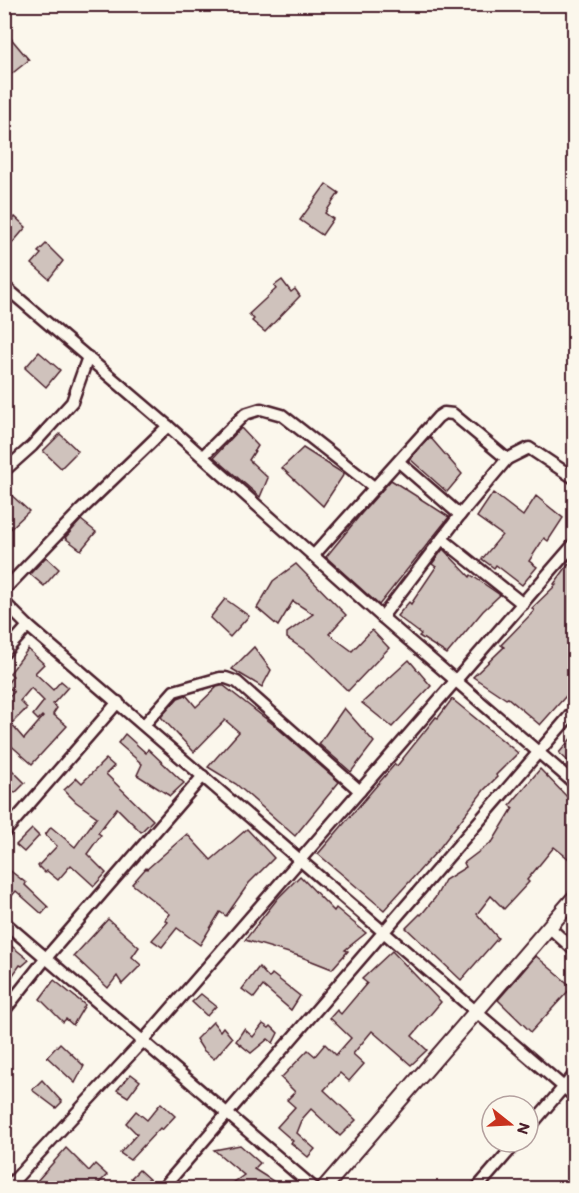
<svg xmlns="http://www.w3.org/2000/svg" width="579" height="1193" viewBox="0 0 579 1193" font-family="Itim,sans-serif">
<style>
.building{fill:#cfc2bc;stroke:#4a1f2b;stroke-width:1.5;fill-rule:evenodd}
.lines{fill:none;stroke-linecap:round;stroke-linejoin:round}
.minor-casing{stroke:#4a1f2b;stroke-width:15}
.tertiary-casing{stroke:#4a1f2b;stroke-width:18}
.minor{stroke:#fbf7ec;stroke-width:10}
.tertiary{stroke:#fbf7ec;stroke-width:14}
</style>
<rect width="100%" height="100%" fill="#fbf7ec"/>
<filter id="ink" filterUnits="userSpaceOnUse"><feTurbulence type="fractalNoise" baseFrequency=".0167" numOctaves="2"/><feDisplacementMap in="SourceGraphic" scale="12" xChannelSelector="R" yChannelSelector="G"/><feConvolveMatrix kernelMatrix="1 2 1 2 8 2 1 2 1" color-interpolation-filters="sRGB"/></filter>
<g filter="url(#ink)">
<g class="building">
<path d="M4 30 29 60 4 80Z"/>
<path d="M326 184 339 193 325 213 333 219 322 235 300 220Z"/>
<path d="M4 212 13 220 15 217 26 227 4 253Z"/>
<path d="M46 244 63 261 49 279 32 264 41 254 38 252Z"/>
<path d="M282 280 291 292 295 289 300 296 265 332 252 321 254 319 249 314 276 289 274 286Z"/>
<path d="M39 352 60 370 46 387 25 368Z"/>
<path d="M241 428 258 446 249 460 268 478 260 497 214 457Z"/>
<path d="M60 434 78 451 61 468 43 451Z"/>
<path d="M430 437 462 474 447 492 410 459Z"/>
<path d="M303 448 344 474 323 506 282 468Z"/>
<path d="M391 480 449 517 379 605 326 557 361 514Z"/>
<path d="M9 493 29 511 4 535V498Z"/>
<path d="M493 493 523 516 536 496 563 518 548 541 544 538 529 561 537 567 522 585 496 565 494 568 482 559 502 535 477 517Z"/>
<path d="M81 520 96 532 81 550 65 538Z"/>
<path d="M443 549 470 577 471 575 500 595 483 611 447 654 419 636 421 634 397 616 409 602 411 604 436 567 432 564Z"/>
<path d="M46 557 59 569 44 586 30 574Z"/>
<path d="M574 557V687L540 725 508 698 506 699 473 677 504 647 501 645 534 611 532 608 556 585 554 584Z"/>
<path d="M296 564 346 615 329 634 352 651 372 630 389 648 348 691 309 653 287 638V633L313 614 293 601 278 626 257 608 273 581Z"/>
<path d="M225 599 249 616 230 637 210 618Z"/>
<path d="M254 647 271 670 262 687 232 669Z"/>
<path d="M28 649 44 664 35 673 53 690 61 681 68 687 53 704 57 708 53 714 67 726 32 764 7 742 10 738 4 731V702L14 692 6 685 13 676 10 673ZM31 688 44 701 33 715 38 720 42 716 43 717 24 739 11 724 27 708 20 701Z"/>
<path d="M409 660 431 686 392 727 362 703Z"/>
<path d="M221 686H224L274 725 339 782 295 836 236 784 208 767 239 732 225 720 194 752 161 717 178 698 186 695 196 707 217 687Z"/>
<path d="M452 699 518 753 496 775 497 777 484 790 438 850 384 910 318 854 395 764 397 766 436 717 438 718Z"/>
<path d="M344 708 374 742 351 772 319 744Z"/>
<path d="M125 734 146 753 148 749 184 783 170 796 137 775 142 764 118 743Z"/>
<path d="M574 735V766L559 753Z"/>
<path d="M106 759 114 766 106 774 153 820 141 832 117 808 98 833 101 835 87 854 106 873 94 886 71 865 58 880 47 871 45 873 38 866 57 846 45 835 51 827 75 847 97 817 76 802 64 790 77 778 82 783Z"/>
<path d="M11 769 25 783 15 793 10 788 4 793V775Z"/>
<path d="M540 769 574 804V863L554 847 527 880 529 882 504 909 491 896 477 914 498 938 461 980 406 928 420 914 421 915 435 898 445 880 466 867 464 863 493 841 513 808 510 805Z"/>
<path d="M32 829 39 836 24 852 16 845Z"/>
<path d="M247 829 274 858 249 883 226 916 220 912 200 945 177 928 162 947 152 940 168 922 165 920 170 914 132 884 146 868 147 869 187 834 211 860Z"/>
<path d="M4 866 26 883 25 885 48 907 42 914 16 891 10 898 4 894Z"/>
<path d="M300 876 334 911 336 908 366 933 345 950 348 951 332 969 299 956 245 940 278 898Z"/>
<path d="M108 919 139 947 132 957 141 965 122 984 117 976 108 988 74 956Z"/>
<path d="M4 940 29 960 22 966 20 965 13 975 4 968Z"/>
<path d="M392 951 441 1002 412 1036 427 1050 411 1065 372 1031 353 1054 364 1064 349 1081 340 1073 324 1090 356 1120 340 1136 311 1109 303 1118 297 1133 315 1149 308 1157 291 1143 293 1141 277 1127 295 1107 287 1100 295 1092 281 1078 308 1050 315 1056 325 1044 336 1055 351 1038 330 1018 337 1010 341 1014 367 983 362 979Z"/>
<path d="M536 956 572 987 531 1032 498 1000Z"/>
<path d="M259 967 269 978 272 974 300 996 291 1010 263 986 254 998 242 989Z"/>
<path d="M54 980 85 1005 73 1025 66 1019 63 1022 40 999Z"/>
<path d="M201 994 216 1006 207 1016 192 1002Z"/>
<path d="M213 1022 220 1031 223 1027 232 1038 214 1059 203 1050 196 1039Z"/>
<path d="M263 1024 269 1028 271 1026 278 1033 273 1043 268 1039 251 1053 236 1041 244 1029 253 1037Z"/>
<path d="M60 1043 84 1066 75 1083 47 1057Z"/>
<path d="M131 1074 140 1081 128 1097 117 1090Z"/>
<path d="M42 1080 62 1102 56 1108 32 1090Z"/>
<path d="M161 1103 175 1116 162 1130 160 1128 130 1160 120 1153 137 1134 126 1123 136 1111 147 1120Z"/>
<path d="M240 1145 260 1163 254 1169 273 1181 268 1188H226L244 1175 214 1150Z"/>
<path d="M66 1148 89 1171 95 1164 107 1175 94 1188H46L37 1181Z"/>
<path d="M139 1170 151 1181 144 1188 131 1178Z"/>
</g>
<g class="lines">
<defs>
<g id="minor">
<path d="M4 286 168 426 382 617 574 783"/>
<path d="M203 456 245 414 261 409 282 415 375 488"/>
<path d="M399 462 460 515"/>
<path d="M4 471 32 446 72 402 88 357"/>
<path d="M442 539 523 604"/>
<path d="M314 555 438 417 444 413 453 414 507 459 529 448 574 478"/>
<path d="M4 590 81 510 168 426"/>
<path d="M4 602 28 626 574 1096"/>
<path d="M382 617 460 515 507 459"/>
<path d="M4 653 28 626"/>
<path d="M144 725 174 691 220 678H226L237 682 360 791"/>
<path d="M4 833 118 702"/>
<path d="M4 922 314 1188"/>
<path d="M549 927 574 950"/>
<path d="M4 1011 46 958 203 776"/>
<path d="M528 1129 574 1075"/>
<path d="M7 1188 143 1041 574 544"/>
<path d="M163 1188 574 711"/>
<path d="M477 1188 517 1142"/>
</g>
<path id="tertiary" d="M324 1188 574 898"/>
</defs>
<use href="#minor" class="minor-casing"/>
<use href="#tertiary" class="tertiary-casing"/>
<use href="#minor" class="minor"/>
<use href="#tertiary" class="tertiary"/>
</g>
</g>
<rect width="579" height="1193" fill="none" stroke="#fbf7ec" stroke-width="24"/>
<rect x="12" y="12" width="555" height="1169" fill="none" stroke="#4a1f2b" stroke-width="2" filter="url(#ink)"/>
<g transform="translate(510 1124) rotate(108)"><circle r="28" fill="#fbf7ec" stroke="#b4a19f" stroke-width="1.5"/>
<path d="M0-4.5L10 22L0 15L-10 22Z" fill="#c8321e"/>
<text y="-9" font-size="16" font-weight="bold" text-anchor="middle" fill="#4a1f2b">N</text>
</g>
</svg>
